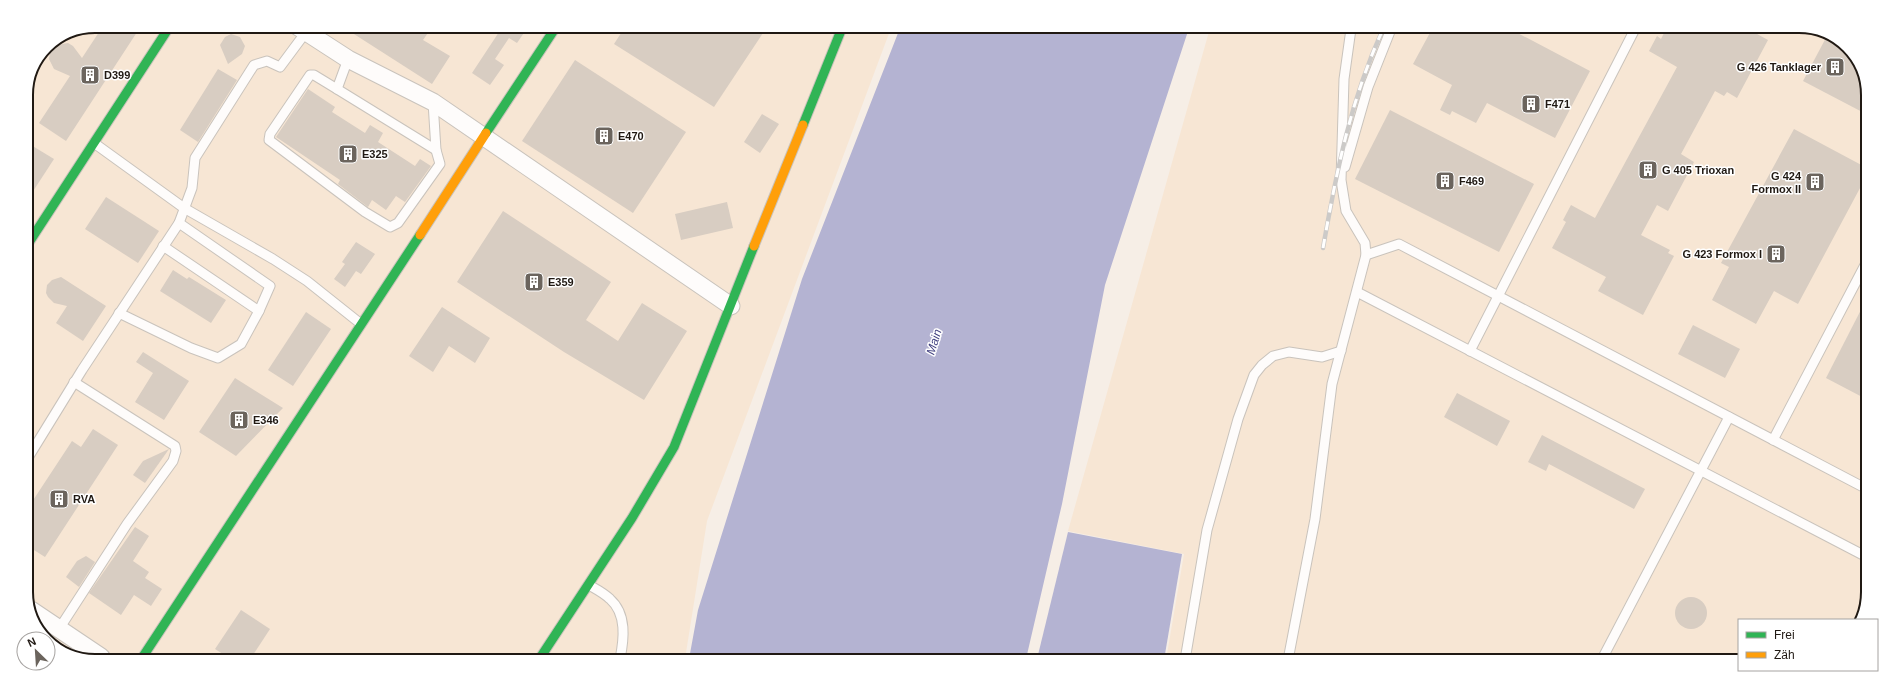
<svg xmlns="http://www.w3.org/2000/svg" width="1894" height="687" viewBox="0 0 1894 687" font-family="Helvetica,sans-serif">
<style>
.built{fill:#f7e6d4}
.water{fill:#b4b3d2}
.building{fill:#d8cdc2}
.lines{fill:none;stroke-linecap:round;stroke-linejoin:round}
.lane-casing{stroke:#c9c3bc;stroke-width:11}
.street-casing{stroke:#c9c3bc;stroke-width:19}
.fast-casing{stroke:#c9c3bc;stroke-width:11}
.slow-casing{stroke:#c9c3bc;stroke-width:11}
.lane{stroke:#fefcfb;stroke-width:9}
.street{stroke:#fefcfb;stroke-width:17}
.fast{stroke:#30b455;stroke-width:9}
.slow{stroke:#ff9f0a;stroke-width:9}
.rail-casing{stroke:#cccac8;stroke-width:4.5}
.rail{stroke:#fff;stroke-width:3;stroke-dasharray:9;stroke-linecap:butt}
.labels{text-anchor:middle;stroke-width:3;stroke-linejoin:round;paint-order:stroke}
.poi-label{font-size:11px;font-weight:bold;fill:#201913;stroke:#fff;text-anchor:start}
.water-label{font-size:12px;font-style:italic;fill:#454482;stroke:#fff}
.rim{fill:none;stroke:#201913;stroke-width:2}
</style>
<rect width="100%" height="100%" fill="#f6eee6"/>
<g class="built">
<path d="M95 26 891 28 707 521 685 659 73 657 40 634 26 597V91L46 46 69 31Z"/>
<path d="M1210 28 1821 30 1854 53 1868 90 1864 614 1860 620H1739V661L1166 660 1184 554 1068 531Z"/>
</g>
<g class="water">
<path d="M900 28H1189L1105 285 1062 504 1026 659H689L698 610 802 279Z"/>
<path d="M1068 532 1182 554 1164 660 1037 659Z"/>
</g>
<g class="building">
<path d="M103 26H141L66 141 39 123 70 76 54 69 49 59 50 52 56 45 68 43 73 46 82 58Z"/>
<path d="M343 27H432L423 40 450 56 432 84Z"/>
<path d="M491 27H528L517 43 509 38 495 59 504 65 490 85 472 73 499 32Z"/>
<path d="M625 27H767L714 107 614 44Z"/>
<path d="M1432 29H1510L1590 71 1555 138 1487 103 1476 123 1452 111 1450 115 1440 110 1452 85 1413 64Z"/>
<path d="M1666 29H1748L1768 40 1737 98 1727 92 1724 96 1715 91 1681 154 1694 162 1668 211 1657 205 1641 235 1670 250 1668 253 1674 256 1643 315 1598 291 1606 277 1552 248 1566 222 1563 220 1571 205 1595 218 1677 67 1649 51 1657 36 1661 39Z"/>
<path d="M231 34 240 37 245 46 242 54 228 64 220 45 225 37Z"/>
<path d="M1828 34 1854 53 1868 90V115L1803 81Z"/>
<path d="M575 60 686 132 633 213 522 141Z"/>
<path d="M218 69 237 80 198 142 180 130Z"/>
<path d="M308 89 335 107 332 112 365 133 370 125 383 133 378 142 415 166 420 159 431 166 405 202 396 196 386 210 372 200 368 207 338 184 340 180 276 137Z"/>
<path d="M1390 110 1534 184 1499 252 1355 179Z"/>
<path d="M762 114 779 124 760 153 744 142Z"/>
<path d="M1794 129 1867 168V175L1798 304 1774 291 1756 324 1712 300 1729 267 1721 263Z"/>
<path d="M26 142 54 159 26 202Z"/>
<path d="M106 197 159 231 138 263 85 229Z"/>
<path d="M727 202 733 228 681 240 675 214Z"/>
<path d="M503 211 611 282 586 320 618 341 642 303 687 331 644 400 564 352 457 282Z"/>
<path d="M356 242 375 254 361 274 356 271 345 287 334 279 345 264 342 262Z"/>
<path d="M173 270 187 279 189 277 226 300 211 323 160 291Z"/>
<path d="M61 277 106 306 83 341 56 323 67 306 54 303 48 297 46 293 47 285 52 280Z"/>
<path d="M1866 300V399L1826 378Z"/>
<path d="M442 307 490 338 475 363 449 346 433 372 409 356Z"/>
<path d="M306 312 331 329 293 386 268 370Z"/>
<path d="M1693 325 1740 349 1725 378 1678 354Z"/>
<path d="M143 352 189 381 164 420 135 402 153 373 136 362Z"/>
<path d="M235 378 283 408 236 456 199 432Z"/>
<path d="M1457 393 1510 421 1497 446 1444 417Z"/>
<path d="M93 429 118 445 45 557 26 545V511L72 441 81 447Z"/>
<path d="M1542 435 1645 489 1634 509 1549 464 1546 471 1528 462Z"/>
<path d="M169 449 145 483 133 475 143 461Z"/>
<path d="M135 527 149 536 133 561 149 572 145 578 162 589 151 606 134 595 121 615 89 593Z"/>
<path d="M86 556 95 562 79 587 66 577 77 561Z"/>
<circle cx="1691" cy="613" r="16"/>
<path d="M241 610 270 629 251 658H229L215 649Z"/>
</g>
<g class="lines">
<defs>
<g id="lane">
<path d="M348 59 337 89 314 75H310L270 134 269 140 365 212 390 227 398 223 440 164 436 150 433 102"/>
<path d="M337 89 436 150"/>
<path d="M94 143 184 208 273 259 307 281 361 324"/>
<path d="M1345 167 1368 87 1391 29"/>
<path d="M179 223 270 286 259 311"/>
<path d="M1366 255 1399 244 1865 488"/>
<path d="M1357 292 1865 556"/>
<path d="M119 313 191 348 218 358 241 344 259 311 163 246"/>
<path d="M1470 351 1635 29"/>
<path d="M1773 440 1867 261"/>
<path d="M26 461 82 370 179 223 192 188 195 158 254 65 267 61 280 67 306 32"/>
<path d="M589 585C596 589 604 593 610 599 627 614 624 639 620 659"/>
<path d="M59 629 127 524 173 461 176 451 175 446 74 382"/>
<path d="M1185 660 1207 530 1238 419 1254 375 1262 365 1273 356 1289 352 1322 357 1341 351"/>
<path d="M1288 660 1315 519 1332 384 1366 255 1365 243 1346 211 1341 180 1344 79 1351 29"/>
<path d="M1601 661 1729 417"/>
</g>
<g id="street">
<path d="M297 26 348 59 433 102 731 306"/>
<path d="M31 610 101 657"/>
</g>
<g id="fast">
<path d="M803 125 842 28"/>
<path d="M486 133 556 27"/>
<path d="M26 247 170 26"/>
<path d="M142 658 420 235"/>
<path d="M540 658 632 518 674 447 754 246"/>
</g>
<g id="slow">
<path d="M420 235 486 133"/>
<path d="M754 246 803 125"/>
</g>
</defs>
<use href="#lane" class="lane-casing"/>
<use href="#street" class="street-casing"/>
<use href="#fast" class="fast-casing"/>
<use href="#slow" class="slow-casing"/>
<use href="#lane" class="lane"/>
<use href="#street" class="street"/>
<use href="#fast" class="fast"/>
<use href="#slow" class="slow"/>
<defs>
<path id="rail" d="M1323 248C1337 169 1350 102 1383 29"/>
</defs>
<use href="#rail" class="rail-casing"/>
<use href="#rail" class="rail"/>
</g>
<defs>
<symbol id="building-square" viewBox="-11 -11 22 22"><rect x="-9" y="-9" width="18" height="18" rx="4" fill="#6b645d" stroke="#fff"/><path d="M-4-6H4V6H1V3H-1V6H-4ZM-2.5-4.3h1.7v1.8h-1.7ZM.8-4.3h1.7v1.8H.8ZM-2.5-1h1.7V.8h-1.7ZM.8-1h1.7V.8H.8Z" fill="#fff"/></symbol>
</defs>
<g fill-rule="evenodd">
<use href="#building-square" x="1824" y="56" width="22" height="22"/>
<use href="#building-square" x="79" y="64" width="22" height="22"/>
<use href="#building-square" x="1520" y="93" width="22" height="22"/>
<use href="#building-square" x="593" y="125" width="22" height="22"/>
<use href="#building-square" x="337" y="143" width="22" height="22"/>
<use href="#building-square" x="1637" y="159" width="22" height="22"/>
<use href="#building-square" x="1434" y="170" width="22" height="22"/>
<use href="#building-square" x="1804" y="171" width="22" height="22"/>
<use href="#building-square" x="1765" y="243" width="22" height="22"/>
<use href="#building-square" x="523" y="271" width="22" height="22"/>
<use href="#building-square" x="228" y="409" width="22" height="22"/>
<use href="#building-square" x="48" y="488" width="22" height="22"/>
</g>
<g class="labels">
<g class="poi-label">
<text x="1821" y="71" text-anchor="end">G 426 Tanklager</text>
<text x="104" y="79">D399</text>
<text x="1545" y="108">F471</text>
<text x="618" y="140">E470</text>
<text x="362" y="158">E325</text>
<text x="1662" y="174">G 405 Trioxan</text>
<text x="1801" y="180" text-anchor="end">G 424<tspan x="1801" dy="13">Formox II</tspan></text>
<text x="1459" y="185">F469</text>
<text x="1762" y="258" text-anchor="end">G 423 Formox I</text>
<text x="548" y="286">E359</text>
<text x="253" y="424">E346</text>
<text x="73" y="503">RVA</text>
</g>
<g class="water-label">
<text transform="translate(934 342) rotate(-73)" y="4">Main</text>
</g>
</g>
<path d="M0 0H1894V687H0ZM95 33H1799A62 62 0 0 1 1861 95V592A62 62 0 0 1 1799 654H95A62 62 0 0 1 33 592V95A62 62 0 0 1 95 33Z" fill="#fff" fill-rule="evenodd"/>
<path class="rim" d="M95 33H1799A62 62 0 0 1 1861 95V592A62 62 0 0 1 1799 654H95A62 62 0 0 1 33 592V95A62 62 0 0 1 95 33Z"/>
<rect x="1738" y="619" width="140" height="52" fill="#ffffff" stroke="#a6a3a1"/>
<rect x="1746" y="632" width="20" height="6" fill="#30b455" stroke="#a6a3a1"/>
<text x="1774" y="639" font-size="12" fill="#201913">Frei</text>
<rect x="1746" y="652" width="20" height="6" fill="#ff9f0a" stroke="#a6a3a1"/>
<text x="1774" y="659" font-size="12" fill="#201913">Zäh</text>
<g transform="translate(36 651) rotate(335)"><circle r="19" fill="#ffffff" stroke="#a6a3a1"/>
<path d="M0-3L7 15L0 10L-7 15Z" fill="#6b645d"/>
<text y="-6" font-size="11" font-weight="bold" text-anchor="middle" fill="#201913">N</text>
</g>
</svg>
